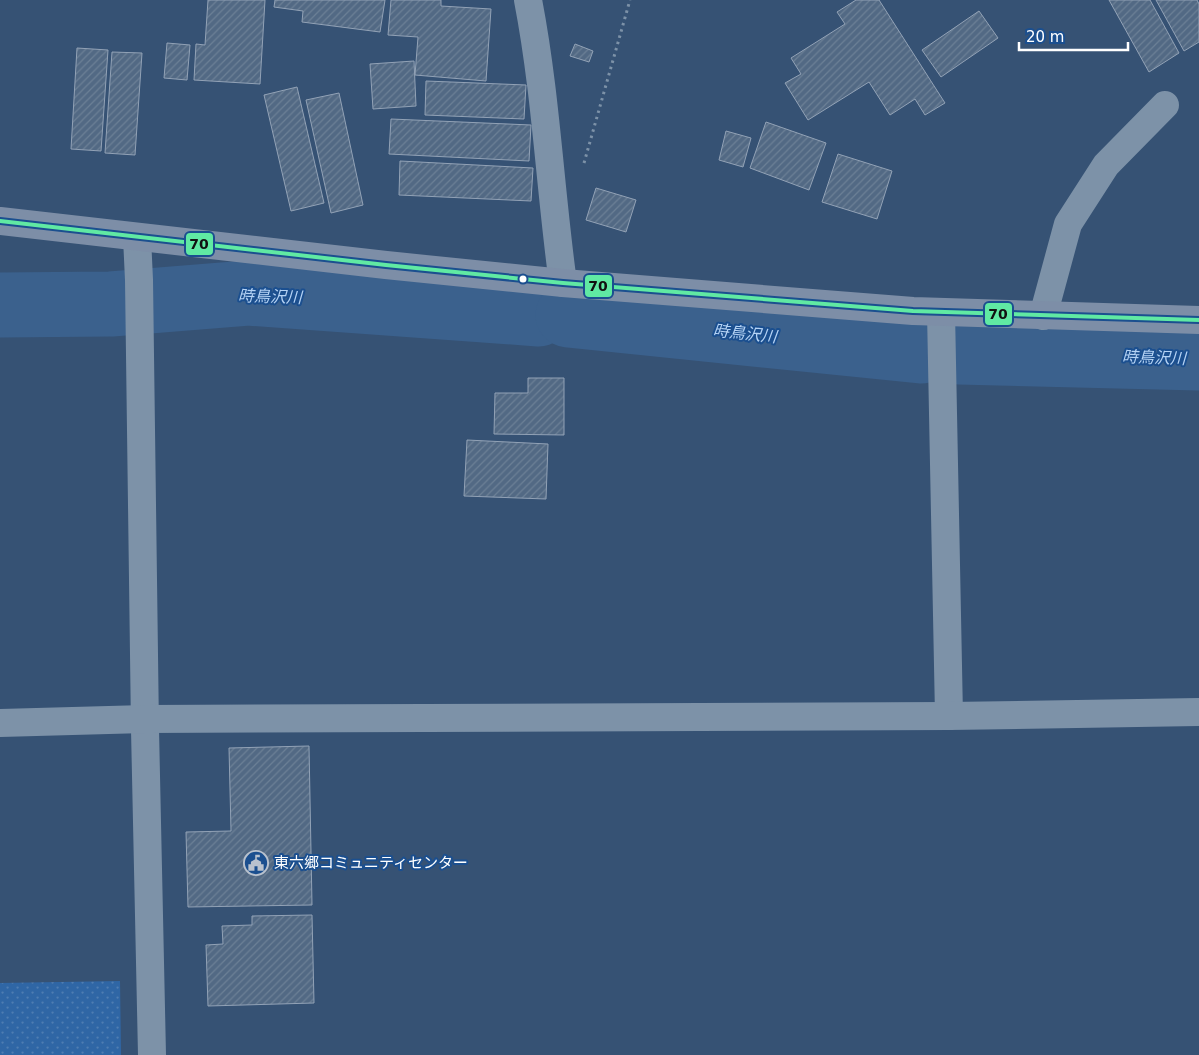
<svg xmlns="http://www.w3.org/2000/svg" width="1199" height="1055" viewBox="0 0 1199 1055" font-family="'DejaVu Sans','Noto Sans JP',sans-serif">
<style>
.green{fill:url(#green-dots)}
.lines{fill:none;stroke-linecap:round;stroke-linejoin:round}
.river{stroke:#3b618d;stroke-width:65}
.building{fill:url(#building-hatch);stroke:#92a2b6}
.path{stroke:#7d92a8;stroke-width:3;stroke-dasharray:2.5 4;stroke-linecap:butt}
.street{stroke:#7d92a8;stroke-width:28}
.primary{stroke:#7d8ea7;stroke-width:28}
.bus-1-casing{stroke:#1b4f8f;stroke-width:8}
.bus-1{stroke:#60e9a3;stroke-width:4}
.bus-dot{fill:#fff;stroke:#1b4f8f;stroke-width:2}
.labels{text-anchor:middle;stroke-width:4;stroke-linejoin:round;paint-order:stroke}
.poi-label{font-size:15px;fill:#fff;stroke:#1b4f8f;text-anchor:start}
.water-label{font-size:16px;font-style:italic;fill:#b5d3f5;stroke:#1b4f8f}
.line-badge{stroke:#1b4f8f;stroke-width:2}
.pale-badge-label{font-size:14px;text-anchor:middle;font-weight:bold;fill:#111}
</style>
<defs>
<pattern id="green-dots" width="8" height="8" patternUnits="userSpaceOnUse" patternTransform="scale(1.25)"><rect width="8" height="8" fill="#2f66a5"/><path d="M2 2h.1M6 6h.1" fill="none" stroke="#4e7db2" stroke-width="1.8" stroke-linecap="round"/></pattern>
<pattern id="building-hatch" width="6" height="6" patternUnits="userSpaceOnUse" patternTransform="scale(1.25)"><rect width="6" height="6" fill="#526984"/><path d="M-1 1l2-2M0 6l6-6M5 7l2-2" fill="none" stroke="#6c8096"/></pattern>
</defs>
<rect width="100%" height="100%" fill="#365274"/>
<path class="green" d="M120 981 121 1055H0V983Z"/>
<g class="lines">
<g class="river">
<path d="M0 305 111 304 248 293 539 314"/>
<path d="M568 315 921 351"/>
<path d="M959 352 1199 358"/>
</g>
</g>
<g class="building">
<path d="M208 0H265L260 84 194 80 196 44 205 45Z"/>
<path d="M275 0H385L380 32 302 22 303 11 274 7Z"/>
<path d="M391 0H441V6L491 9 486 81 415 75 418 37 388 35Z"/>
<path d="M856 0H879L945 103 925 115 915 99 890 115 869 82 808 120 785 83 801 74 791 58 845 24 837 12Z"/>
<path d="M1109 0H1150L1179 53 1149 72Z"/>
<path d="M1156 0H1197L1199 4V42L1184 51Z"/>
<path d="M979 11 998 38 941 77 922 50Z"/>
<path d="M167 43 190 45 187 80 164 78Z"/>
<path d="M575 44 593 51 589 62 570 56Z"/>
<path d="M77 48 108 50 101 151 71 149Z"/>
<path d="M112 52 142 53 135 155 105 153Z"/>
<path d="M414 61 416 106 373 109 370 64Z"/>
<path d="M426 81 526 85 524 119 425 115Z"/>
<path d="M297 87 324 203 291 211 264 95Z"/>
<path d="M339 93 363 205 331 213 306 100Z"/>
<path d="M391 119 531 125 529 161 389 154Z"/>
<path d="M766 122 826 143 809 190 750 168Z"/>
<path d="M726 131 751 138 743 167 719 160Z"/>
<path d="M838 154 892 171 877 219 822 202Z"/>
<path d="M400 161 533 168 531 201 399 195Z"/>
<path d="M596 188 636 200 626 232 586 220Z"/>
<path d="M528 378H564V435L494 434 495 393H528Z"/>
<path d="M467 440 548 444 546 499 464 496Z"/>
<path d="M309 746 312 905 188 907 186 832 231 831 229 748Z"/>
<path d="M312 915 314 1003 208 1006 206 945 223 944 222 926 252 925V916Z"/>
</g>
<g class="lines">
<path class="path" d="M584 163 630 0"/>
<g class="street">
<path d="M528 0C546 93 550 189 563 283"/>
<path d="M137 237 139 280 145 729 152 1055"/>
<path d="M941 312 949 716"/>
<path d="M1043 316 1068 224 1106 165 1165 105"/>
<path d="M0 723 145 719 949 716 1199 712"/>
</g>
<path class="primary" d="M0 221 386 265 563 283 913 311 1199 320"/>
<defs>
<path id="bus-1" d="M0 221 386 265 563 283 913 311 1199 320"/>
</defs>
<use href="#bus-1" class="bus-1-casing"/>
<use href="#bus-1" class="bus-1"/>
</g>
<defs>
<symbol id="civic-ring" viewBox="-11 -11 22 22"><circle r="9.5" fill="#1b4f8f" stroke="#b9c2ce" stroke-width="1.5"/><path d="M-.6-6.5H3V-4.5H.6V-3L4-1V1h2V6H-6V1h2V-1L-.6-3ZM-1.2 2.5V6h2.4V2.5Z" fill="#b9c2ce"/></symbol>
</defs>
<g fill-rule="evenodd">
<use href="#civic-ring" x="242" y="849" width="28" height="28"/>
</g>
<circle class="bus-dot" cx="523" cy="279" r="4.5"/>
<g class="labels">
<g class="poi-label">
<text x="274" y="868">東六郷コミュニティセンター</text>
</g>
<g class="water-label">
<text transform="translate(270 296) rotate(2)" y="6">時鳥沢川</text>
<text transform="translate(745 333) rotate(6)" y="6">時鳥沢川</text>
<text transform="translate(1154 357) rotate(2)" y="6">時鳥沢川</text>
</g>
</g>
<g class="line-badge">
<rect x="185" y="232" width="29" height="24" rx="5" fill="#60e9a3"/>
<rect x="584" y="274" width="29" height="24" rx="5" fill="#60e9a3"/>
<rect x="984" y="302" width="29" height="24" rx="5" fill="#60e9a3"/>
</g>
<g class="pale-badge-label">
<text x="199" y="249">70</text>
<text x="598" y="291">70</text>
<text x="998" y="319">70</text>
</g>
<path d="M1019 42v8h109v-8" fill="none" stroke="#ffffff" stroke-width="2.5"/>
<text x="1026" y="42" font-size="15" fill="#ffffff" stroke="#1b4f8f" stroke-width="4" paint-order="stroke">20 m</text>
</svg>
